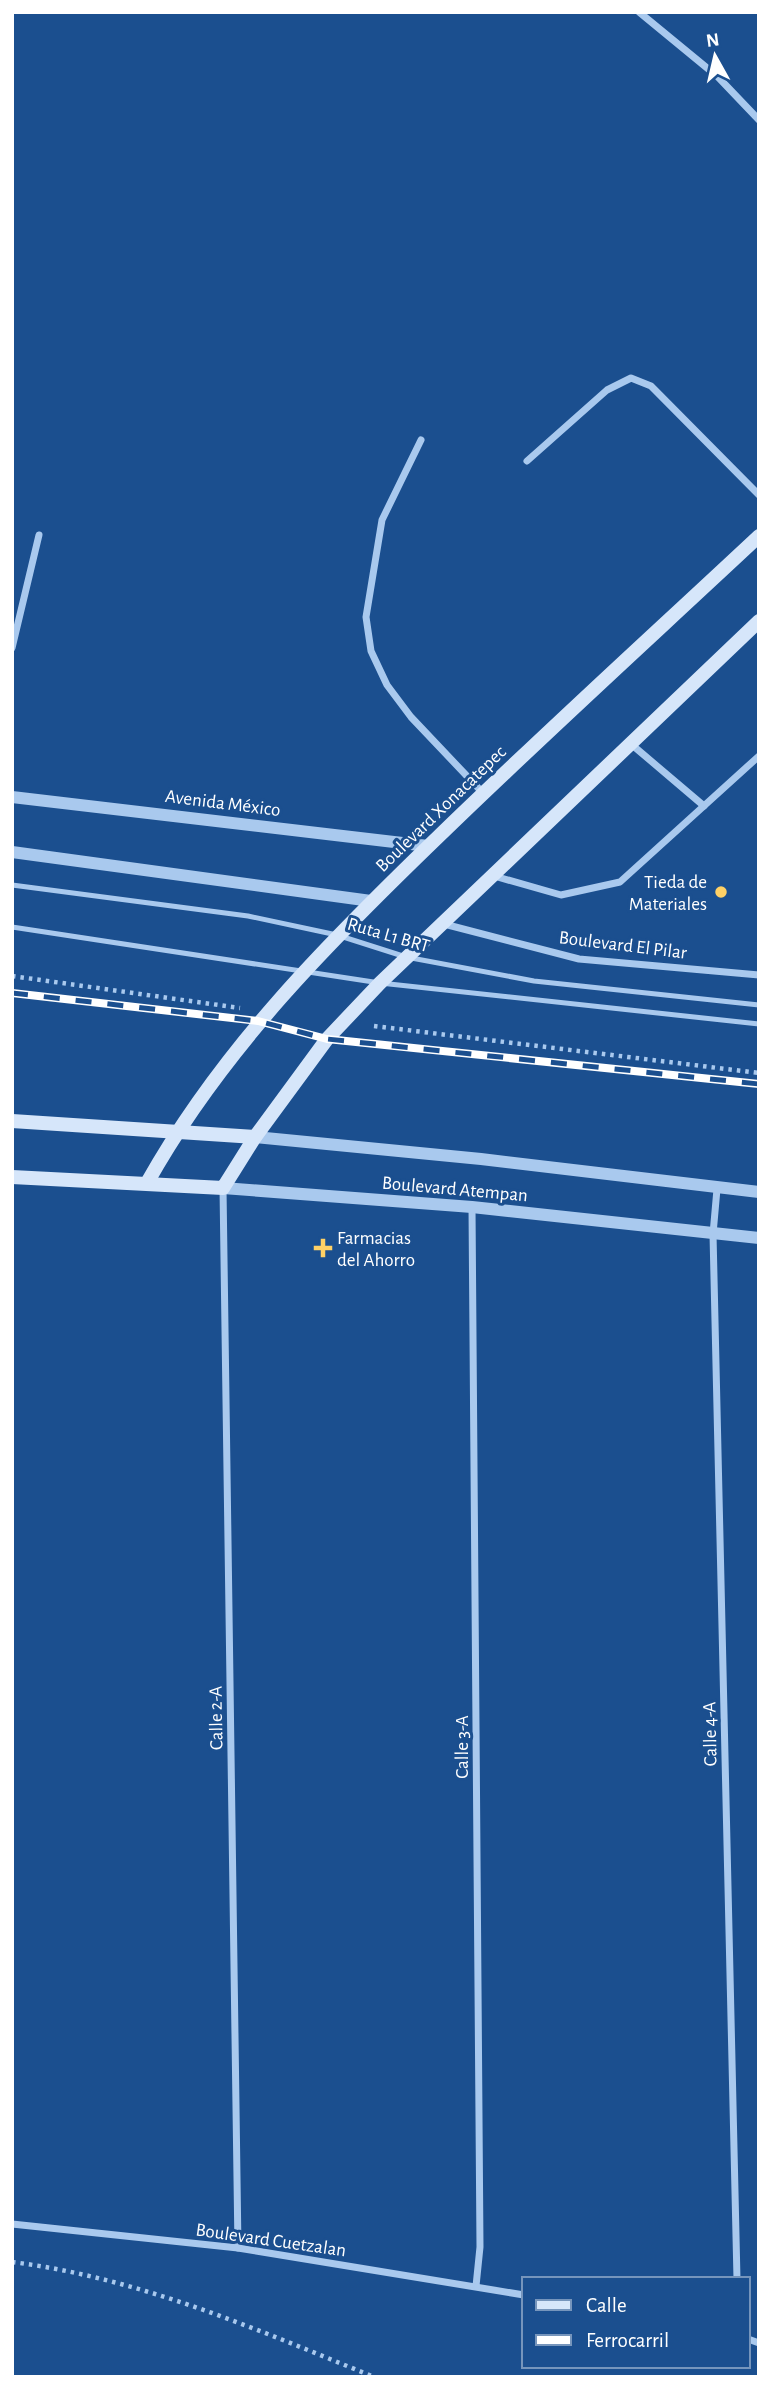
<svg xmlns="http://www.w3.org/2000/svg" width="771" height="2389" viewBox="0 0 771 2389" font-family="'Alegreya Sans',sans-serif">
<style>
.lines{fill:none;stroke-linecap:round;stroke-linejoin:round}
.path{stroke:#a9c9ee;stroke-width:4.5;stroke-dasharray:3.5 5;stroke-linecap:butt}
.service{stroke:#a9c9ee;stroke-width:5}
.minor{stroke:#a9c9ee;stroke-width:7}
.tertiary{stroke:#a9c9ee;stroke-width:12}
.secondary{stroke:#d6e6fa;stroke-width:14}
.rail-casing{stroke:#fff;stroke-width:8}
.rail{stroke:#1b4f8f;stroke-width:5;stroke-dasharray:16;stroke-linecap:butt}
.poi-dot{fill:#ffd166;stroke:#1b4f8f;stroke-width:2.5}
.labels{text-anchor:middle;stroke-width:6;stroke-linejoin:round;paint-order:stroke}
.street-label{font-size:19px;fill:#fff;stroke:#1b4f8f}
.poi-label{font-size:19px;fill:#fff;stroke:#1b4f8f;text-anchor:end}
</style>
<rect width="100%" height="100%" fill="#1b4f8f"/>
<g class="lines">
<g class="path">
<path d="M12 976 240 1008"/>
<path d="M374 1026 759 1073"/>
<path d="M12 2262C139 2278 256 2329 374 2377"/>
</g>
<g class="service">
<path d="M12 885 248 916 337 935 406 957 534 981 759 1005"/>
<path d="M12 927 380 983 759 1024"/>
</g>
<g class="minor">
<path d="M639 12 718 77 759 120"/>
<path d="M421 440 382 520 366 617 371 651 387 685 411 717 483 793"/>
<path d="M527 461 607 390 631 378 651 386 759 495"/>
<path d="M12 648 39 535"/>
<path d="M631 744 704 806"/>
<path d="M494 876 561 895 620 882 759 756"/>
<path d="M444 924 579 959 759 975"/>
<path d="M223 1188 238 2248"/>
<path d="M717 1189 713 1234 737 2279"/>
<path d="M472 1207 480 2247 476 2286"/>
<path d="M12 2224 238 2248 524 2295"/>
<path d="M748 2339 759 2343"/>
</g>
<g class="tertiary">
<path d="M12 797 428 846"/>
<path d="M12 852 371 901"/>
<path d="M255 1137 481 1159 759 1192"/>
<path d="M223 1188 472 1207 759 1238"/>
</g>
<g class="secondary">
<path d="M12 1121 255 1137"/>
<path d="M12 1177 223 1188 255 1137 327 1039 380 983 759 621"/>
<path d="M147 1183C222 1049 329 942 439 836 544 734 652 636 759 536"/>
</g>
<defs>
<path id="rail" d="M12 993 258 1021 327 1039 759 1084"/>
</defs>
<use href="#rail" class="rail-casing"/>
<use href="#rail" class="rail"/>
</g>
<g class="poi-dot">
<circle cx="721" cy="892" r="7"/>
<path d="M319.5 1237.5h7v7h7v7h-7v7h-7v-7h-7v-7h7z"/>
</g>
<g class="labels">
<g class="street-label">
<text transform="translate(223 802) rotate(7)" y="7">Avenida México</text>
<text transform="translate(440 808) rotate(-44)" y="7">Boulevard Xonacatepec</text>
<text transform="translate(389 934) rotate(16)" y="7">Ruta L1 BRT</text>
<text transform="translate(623 944) rotate(7)" y="7">Boulevard El Pilar</text>
<text transform="translate(455 1188) rotate(5)" y="7">Boulevard Atempan</text>
<text transform="translate(215 1718) rotate(-91)" y="7">Calle 2-A</text>
<text transform="translate(709 1734) rotate(-91)" y="7">Calle 4-A</text>
<text transform="translate(461 1747) rotate(-90)" y="7">Calle 3-A</text>
<text transform="translate(271 2239) rotate(8)" y="7">Boulevard Cuetzalan</text>
</g>
<g class="poi-label">
<text x="707" y="888">Tieda de<tspan x="707" dy="22">Materiales</tspan></text>
<text x="337" y="1244" text-anchor="start">Farmacias<tspan x="337" dy="22">del Ahorro</tspan></text>
</g>
</g>
<rect width="771" height="2389" fill="none" stroke="#ffffff" stroke-width="28"/>
<rect x="522" y="2277" width="228" height="91" fill="#1b4f8f" stroke="#7695bc" stroke-width="2"/>
<rect x="536" y="2300" width="35" height="10" fill="#d6e6fa" stroke="#7695bc" stroke-width="2"/>
<text x="586" y="2312" font-size="21" fill="#ffffff">Calle</text>
<rect x="536" y="2335" width="35" height="10" fill="#ffffff" stroke="#7695bc" stroke-width="2"/>
<text x="586" y="2347" font-size="21" fill="#ffffff">Ferrocarril</text>
<g transform="translate(715 56) rotate(352)" stroke="#1b4f8f" stroke-width="5" paint-order="stroke">
<path d="M0-5L12 26L0 18L-12 26Z" fill="#ffffff"/>
<text y="-10" font-size="19" font-weight="bold" text-anchor="middle" fill="#ffffff">N</text>
</g>
</svg>
